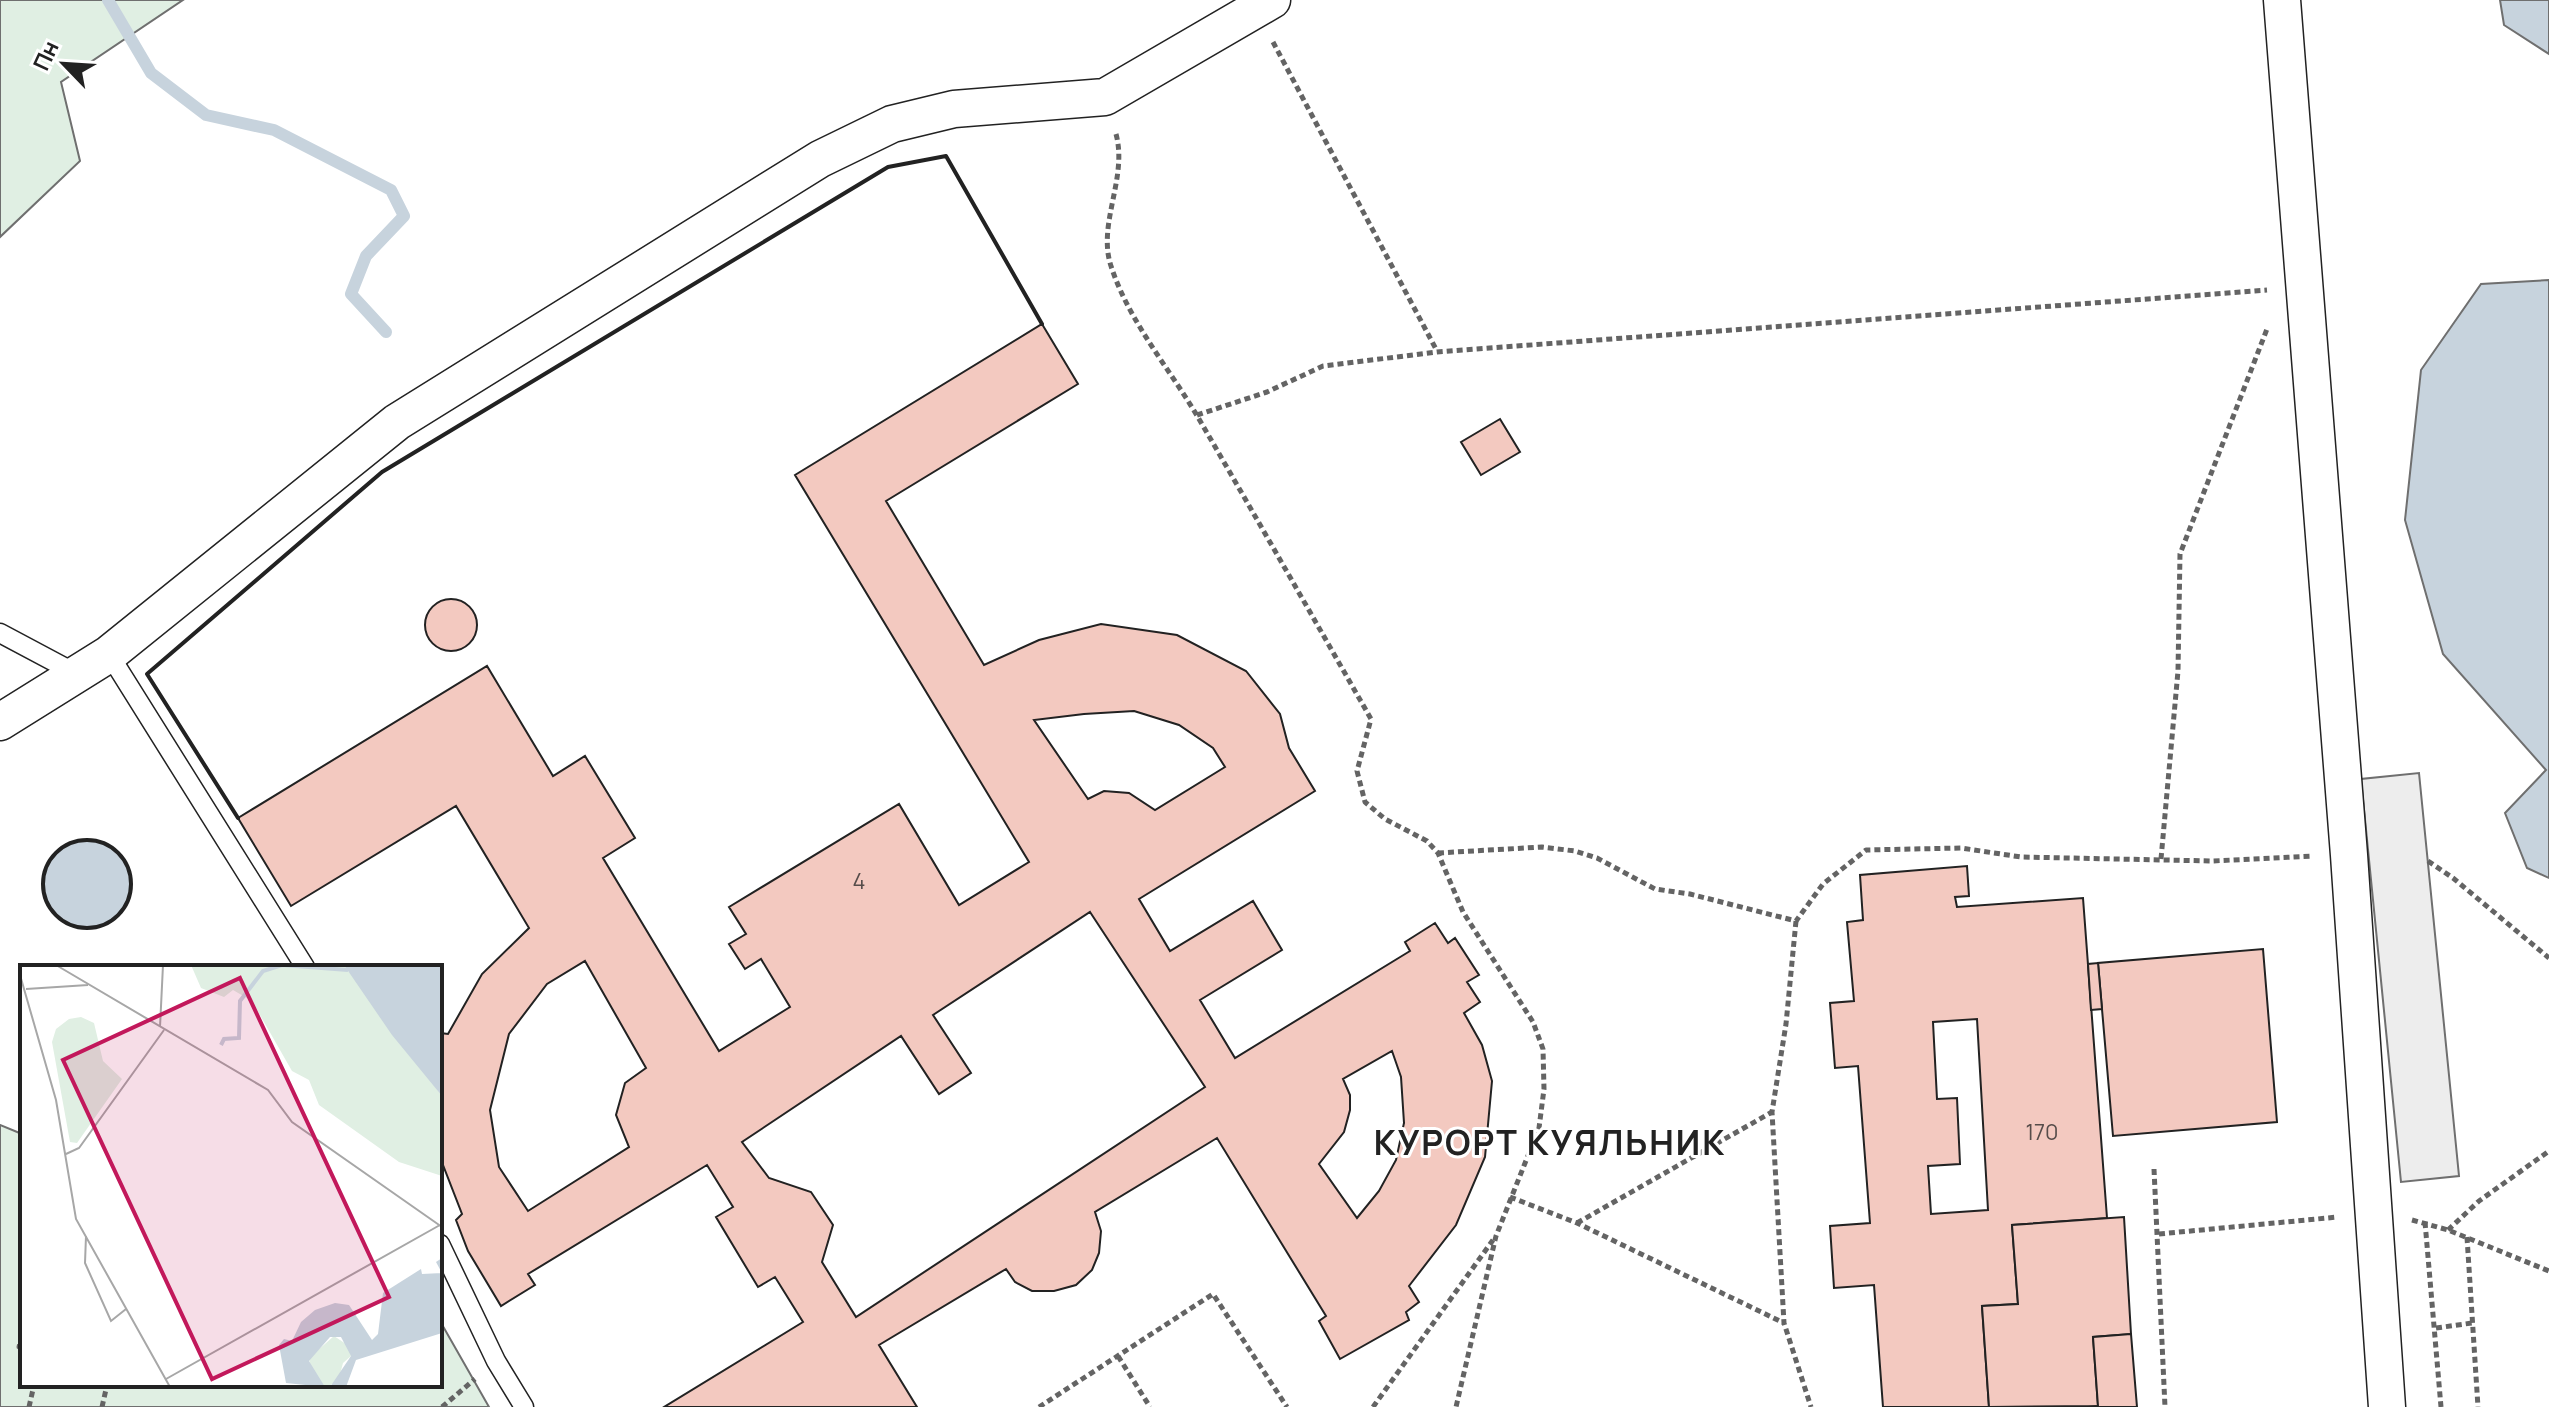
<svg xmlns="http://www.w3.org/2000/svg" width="2549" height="1407" viewBox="0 0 2549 1407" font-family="Manrope,sans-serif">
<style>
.green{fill:#e0efe3;stroke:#6f6f6f;stroke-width:2}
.parking{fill:#ededed;stroke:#6f6f6f;stroke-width:2}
.water{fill:#c7d3dd;stroke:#6f6f6f;stroke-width:2}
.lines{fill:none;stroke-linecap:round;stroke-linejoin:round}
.stream{stroke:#c7d3dd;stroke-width:12}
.building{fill:#f3c9c0;stroke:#222;stroke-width:2;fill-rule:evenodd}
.service-casing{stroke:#222;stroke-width:21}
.minor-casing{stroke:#222;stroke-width:39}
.path{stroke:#646464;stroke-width:5;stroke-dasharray:6 4;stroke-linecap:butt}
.service{stroke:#fff;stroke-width:18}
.minor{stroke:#fff;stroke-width:36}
.wall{stroke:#222;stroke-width:4}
.labels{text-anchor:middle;stroke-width:6;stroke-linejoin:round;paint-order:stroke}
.number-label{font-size:22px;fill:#564c4a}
.district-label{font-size:34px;font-weight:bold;letter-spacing:2px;fill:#222;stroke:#fff}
.inset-river{fill:none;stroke:#c7d3dd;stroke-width:4}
.inset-road{fill:none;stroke:#a7a7a7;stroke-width:2}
.view{fill:#c2185b;fill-opacity:0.15;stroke:#c2185b;stroke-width:4}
.inset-edge{fill:none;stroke:#222;stroke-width:4}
</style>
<rect width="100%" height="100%" fill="#fff"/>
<g class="green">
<path d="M0 0H183L61 82 80 161 0 237Z"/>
<path d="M0 1125 22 1134V1385H440V1321L489 1407H0Z"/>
</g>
<path class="parking" d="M2419 773 2459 1176 2401 1182 2361 779Z"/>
<g class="water">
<path d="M2500 0H2549V54L2504 25Z"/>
<path d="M2549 280V878L2527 868 2505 813 2546 770 2443 654 2405 520 2421 370 2481 284Z"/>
<circle cx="87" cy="884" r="44"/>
</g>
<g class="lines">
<path class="stream" d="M108 0 151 73 206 115 274 130 391 190 404 216 366 256 351 294 386 332"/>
</g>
<g class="building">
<path d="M1042 324 1078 384 886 501 984 665 1039 640 1101 624 1177 635 1246 671 1280 714 1289 748 1315 791 1139 899 1170 951 1253 901 1282 950 1200 1000 1235 1058 1410 951 1405 942 1435 923 1448 943 1455 938 1479 975 1467 982 1480 1002 1464 1013 1482 1045 1492 1081 1485 1157 1456 1225 1409 1286 1419 1302 1406 1312 1409 1320 1340 1359 1319 1321 1326 1316 1217 1138 1095 1212 1101 1231 1099 1253 1092 1270 1076 1285 1054 1291H1032L1015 1282 1006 1269 879 1345 917 1407H664L803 1322 775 1277 758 1287 716 1217 733 1207 707 1165 528 1274 535 1285 501 1306 468 1251 456 1220 462 1214 443 1165 440 1125V1033L448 1034 482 974 529 928 456 806 291 906 238 818 487 666 553 776 585 756 635 838 603 858 719 1051 790 1007 761 959 745 969 729 944 746 934 729 907 899 804 959 905 1029 862 795 475ZM1134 711 1179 725 1213 748 1225 767 1155 810 1129 793 1104 791 1088 799 1034 720 1084 714ZM1090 912 1205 1087 856 1317 822 1262 833 1225 811 1192 769 1178 742 1142 901 1036 939 1094 971 1073 933 1015ZM585 961 646 1068 625 1083 616 1115 629 1147 528 1211 499 1167 490 1110 509 1034 547 984ZM1392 1051 1401 1077 1404 1123 1396 1160 1379 1191 1357 1218 1319 1164 1344 1132 1350 1110V1095L1343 1079Z"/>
<path d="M1500 419 1520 452 1481 475 1461 442Z"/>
<circle cx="451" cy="625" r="26"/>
<path d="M1967 866 1969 896 1955 897 1957 907 2083 898 2107 1218 2012 1225 2018 1304 1982 1306 1989 1407H1883L1874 1285 1834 1288 1830 1226 1870 1223 1858 1066 1835 1068 1830 1003 1854 1001 1847 922 1863 920 1860 875ZM1977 1019 1988 1210 1931 1214 1928 1166 1960 1164 1957 1098 1937 1099 1933 1022Z"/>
<path d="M2263 949 2277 1122 2113 1136 2098 963Z"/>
<path d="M2098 963 2102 1009 2091 1010 2088 964Z"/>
<path d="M2124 1217 2131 1334 2093 1337 2098 1406 1989 1407 1982 1306 2018 1304 2012 1225Z"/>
<path d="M2131 1334 2137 1407H2088L2098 1406 2093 1337Z"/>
</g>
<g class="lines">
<defs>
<g id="service">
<path d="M0 633 77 674"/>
<path d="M109 654 305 967"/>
<path d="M440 1244 496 1361 524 1407"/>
</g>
<g id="minor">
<path d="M2282 0 2349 855 2387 1407"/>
<path d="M0 722 109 654 397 422 820 159 892 124 954 109 1105 97 1272 0"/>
</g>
</defs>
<use href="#service" class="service-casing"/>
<use href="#minor" class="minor-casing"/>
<g class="path">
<path d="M1273 42 1437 351"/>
<path d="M1116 134C1128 178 1097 224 1111 266 1129 322 1170 369 1199 419 1257 519 1314 619 1371 719L1357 771 1365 802 1385 819 1427 841 1438 853 1463 912 1533 1022 1543 1049 1544 1089 1539 1128 1496 1236 1456 1407"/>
<path d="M1197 415 1267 392 1323 366 1437 352 2267 290"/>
<path d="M1438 853 1542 847 1575 851 1597 858 1655 889 1690 894 1796 921 1823 884 1866 850 1961 848 2021 857 2212 861 2313 856"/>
<path d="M2161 859 2178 671 2180 554 2267 329"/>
<path d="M2428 861 2453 878 2549 958"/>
<path d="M1796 921 1786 1024 1772 1112 1784 1323 1811 1407"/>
<path d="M2154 1169 2165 1407"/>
<path d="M1510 1197 1577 1223 1784 1323"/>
<path d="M2412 1220 2448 1230 2549 1271"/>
<path d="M2425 1222 2441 1407"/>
<path d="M1577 1223 1772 1112"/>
<path d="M2448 1230 2479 1201 2549 1151"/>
<path d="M2159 1234 2338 1217"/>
<path d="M2467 1237 2478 1407"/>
<path d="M2436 1328 2472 1323"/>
<path d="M22 1335 19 1347 22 1348"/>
<path d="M1118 1356 1150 1407"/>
<path d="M29 1407 34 1385"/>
<path d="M102 1407 107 1385"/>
<path d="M442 1407 475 1379"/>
<path d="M1039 1407 1213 1294 1287 1407"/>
<path d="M1373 1407 1493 1240"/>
</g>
<use href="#service" class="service"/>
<use href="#minor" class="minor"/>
<g class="wall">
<path d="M238 818 147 674 382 472 888 167 946 156 1042 324"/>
<circle cx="87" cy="884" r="44"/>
</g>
</g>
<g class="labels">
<g class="number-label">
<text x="859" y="889">4</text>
<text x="2042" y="1140">170</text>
</g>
<g class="district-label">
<text x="1550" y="1155">КУРОРТ КУЯЛЬНИК</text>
</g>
</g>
<g transform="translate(20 965)">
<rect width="422" height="422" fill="#fff"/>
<path d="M171 0H324L422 131V211L379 197 299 140 289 115 272 106 232 36 213 25 204 32 181 23ZM49 54 61 52 74 58 83 96 102 114 57 178 50 177 32 77 36 64ZM314 371 329 381 331 391 323 398 318 417 305 422 291 405 289 393Z" fill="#e0efe3"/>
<path d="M324 0H422V131L372 70ZM422 293V368L336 395 326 422H310L331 391 321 372H310L289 396 305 422 266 418 259 380 264 374 272 376 281 357 295 345 315 338 329 340 352 375 358 369 363 328 401 304 402 309 422 308 416 297Z" fill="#c7d3dd"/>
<path class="inset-river" d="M201 80 204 74 219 73 220 36 243 6 262 0 328 5"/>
<path class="inset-road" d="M36 0 248 125 272 157 422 262M0 10 36 135 56 254 150 422M6 24 68 20M140 62 143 0M46 189 59 183 144 65M66 271 65 298 91 356 106 344M146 414 420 260"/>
<path class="view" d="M220 13 369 332 192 414 43 95Z"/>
<rect width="422" height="422" class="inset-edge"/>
</g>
<g transform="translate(64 64) rotate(295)" stroke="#ffffff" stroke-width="6" paint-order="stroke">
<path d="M0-6L14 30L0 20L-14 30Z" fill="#222222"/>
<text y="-12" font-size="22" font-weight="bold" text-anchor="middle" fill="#222222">Пн</text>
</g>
</svg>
